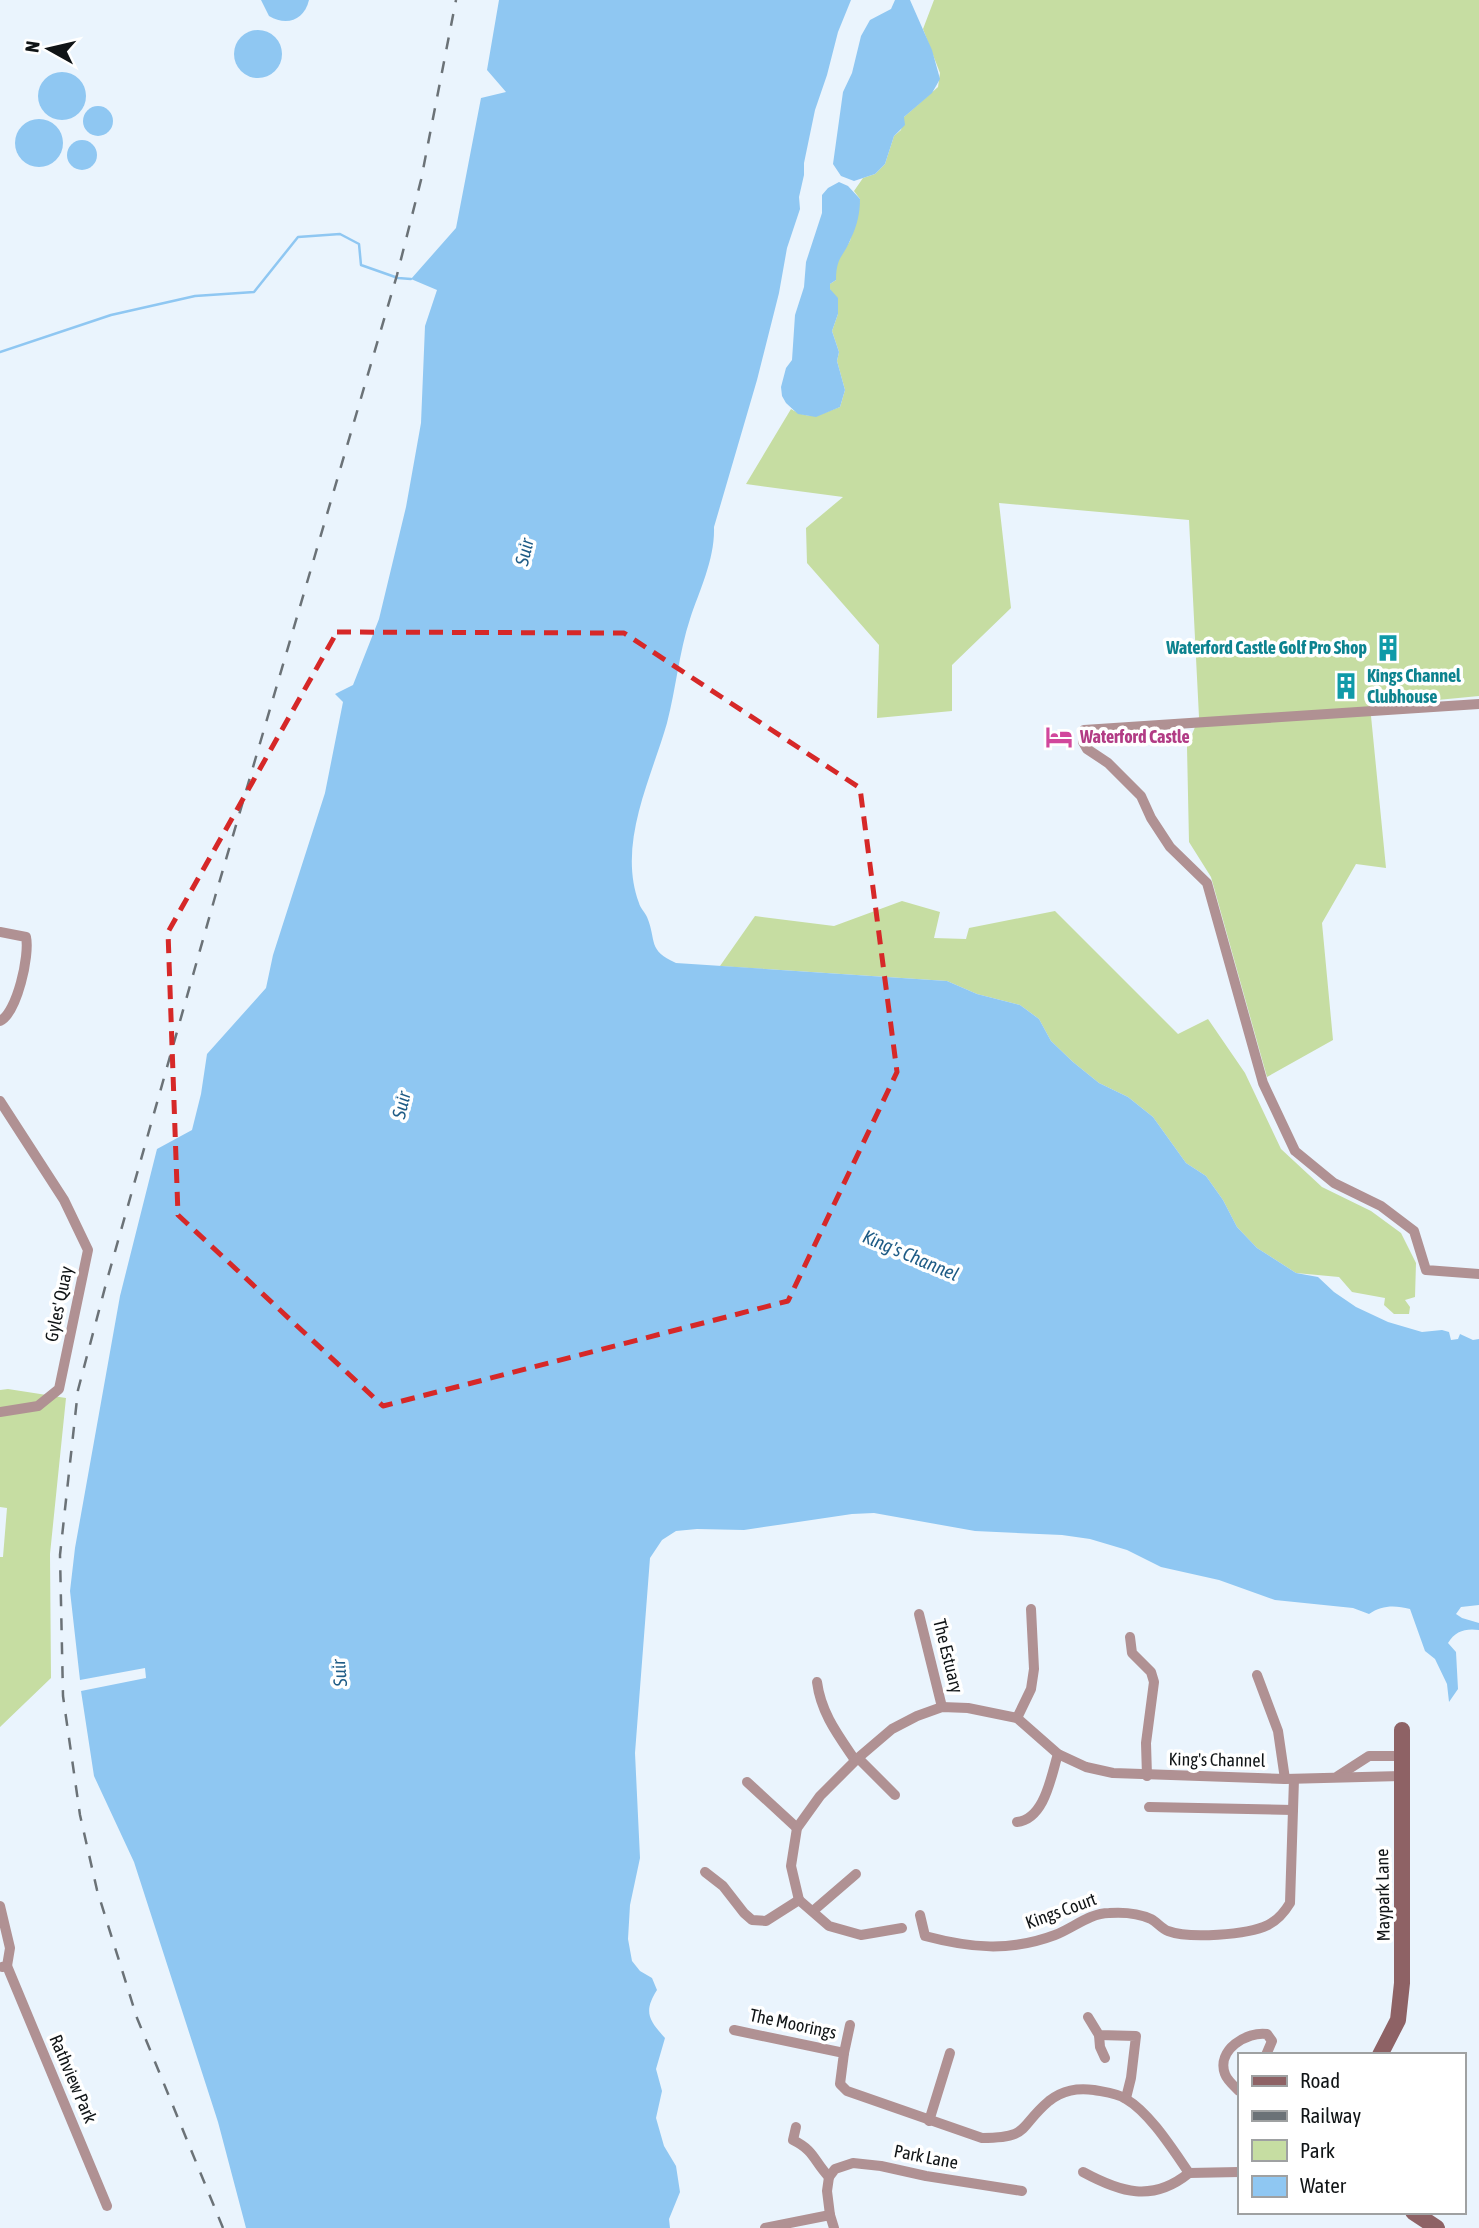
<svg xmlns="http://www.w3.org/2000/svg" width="1479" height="2228" viewBox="0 0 1479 2228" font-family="'Asap Condensed',sans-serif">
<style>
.green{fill:#c6dda2}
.water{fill:#8fc7f2}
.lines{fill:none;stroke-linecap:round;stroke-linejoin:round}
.stream{stroke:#8fc7f2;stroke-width:2.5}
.street{stroke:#b09193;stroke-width:10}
.secondary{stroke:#8e6265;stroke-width:16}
.rail{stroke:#6b7277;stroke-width:2.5;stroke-dasharray:12 12;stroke-linecap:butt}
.marked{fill:none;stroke:#d62828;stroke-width:5;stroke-dasharray:14 9;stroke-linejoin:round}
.labels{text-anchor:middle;stroke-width:7;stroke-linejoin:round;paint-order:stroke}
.culture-label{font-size:18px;font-weight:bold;fill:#0d838f;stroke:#fff;text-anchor:end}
.hotel-label{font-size:18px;font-weight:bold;fill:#b23c85;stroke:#fff;text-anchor:start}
.street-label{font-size:18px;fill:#101416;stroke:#fff}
.water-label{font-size:19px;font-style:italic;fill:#1f5c86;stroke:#fff}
</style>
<rect width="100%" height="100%" fill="#eaf4fd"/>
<g class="green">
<path d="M934 0H1479V696L1375 706 1371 716 1386 868 1356 864 1322 923 1333 1040 1267 1077 1211 877 1189 842 1187 747 1199 717 1189 520 999 503 1011 608 952 665V711L877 718 879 645 807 563 806 528 843 497 746 484 791 409C811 421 821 414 840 407L845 390 837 361 839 352 832 331 838 314 830 289V284L836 280V263L850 241 860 199 854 191 863 178 875 174 885 164 894 136 901 130 904 117 938 87 940 73 923 29Z"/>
<path d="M902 901 940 912 934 938 966 939 969 928 1055 911 1178 1034 1208 1019 1245 1073 1281 1149 1322 1187 1371 1211 1401 1233 1416 1263 1415 1297 1405 1300 1410 1307 1409 1314H1394L1384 1305 1385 1298 1352 1292 1339 1277 1296 1273 1257 1248 1237 1227 1223 1200 1206 1176 1186 1163 1153 1117 1128 1097 1099 1083 1073 1062 1051 1041 1039 1019 1020 1005 977 994 947 981 720 966 755 916 834 926Z"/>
<path d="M8 1389 66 1398 50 1554 51 1678 0 1727V1557H3L7 1508 0 1507V1390Z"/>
</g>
<g class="water">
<path d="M261 0H309C304 21 286 26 269 16Z"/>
<path d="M499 0H851L838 32 827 75 815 110 804 163V175L799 197 800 209 787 248 779 293 757 380 714 527C715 559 700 589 690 619 679 652 676 689 667 723 651 779 617 844 639 903 640 908 645 912 647 917 657 941 647 950 676 963L947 981 977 994 1020 1005 1039 1019 1051 1041 1073 1062 1099 1083 1128 1097 1153 1117 1186 1163 1206 1176 1223 1200 1237 1227 1257 1248 1296 1273 1318 1277 1334 1292 1356 1307 1388 1322 1422 1332 1442 1330 1449 1332 1451 1340 1458 1339 1460 1334 1473 1340 1479 1339V1605L1461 1607 1456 1614 1462 1618 1479 1623V1630C1466 1628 1455 1631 1448 1643L1456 1652 1458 1689 1449 1702 1447 1684 1435 1659 1425 1651 1410 1609C1395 1605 1382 1605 1369 1614L1353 1608 1275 1600 1219 1580 1161 1567 1127 1550 1090 1539 1062 1535 975 1531 874 1513 852 1514 744 1530 697 1529 676 1531 662 1540 650 1558 635 1753 640 1858 630 1905 628 1939 632 1961 640 1971 652 1978 657 1990C643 2012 649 2020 665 2038L656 2069 662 2091 656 2118 664 2146 676 2166 680 2192 669 2219 670 2228H246L218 2122 134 1862 94 1776 81 1691 146 1678 145 1668 80 1680 70 1591 75 1548 120 1296 157 1149 192 1130 201 1094 207 1054 266 988 273 955 325 793 343 702 335 694 353 685 379 619 406 507 421 423 425 326 437 290 411 279 456 228 481 98 506 92 487 70Z"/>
<path d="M895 0H910L932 50 940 79 932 93 904 117 905 125 894 136 885 164 875 174 854 181 841 176 833 164 843 92 852 73 861 36 870 20 891 9Z"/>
<circle cx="258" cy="54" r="24"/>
<circle cx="62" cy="96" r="24"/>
<circle cx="98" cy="121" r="15"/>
<circle cx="39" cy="143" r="24"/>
<circle cx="82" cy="155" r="15"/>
<path d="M839 182 848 186 860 199C860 213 857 226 851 238 844 257 836 256 836 280L830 284V289L838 298V314L832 331 839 352 837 361 845 390 840 407 816 417 798 414 786 403 782 396 781 387 786 368 792 360 795 315 804 287 806 262 822 213V195L828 188Z"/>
</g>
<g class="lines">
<path class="stream" d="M0 352 111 315 195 296 254 292 298 237 340 234 359 244 361 265 398 278 411 279"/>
<g class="street">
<path d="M1479 704 1084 730 1083 742 1087 749 1108 763 1141 796 1151 818 1170 847 1207 883 1263 1083 1295 1151 1334 1183 1381 1206 1414 1231 1426 1270 1479 1274"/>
<path d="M0 932 26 937C30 955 17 1013 0 1021"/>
<path d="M0 1101 64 1200 88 1250 59 1389 38 1406 0 1412"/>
<path d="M919 1614 942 1707"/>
<path d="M1130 1637 1132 1653 1151 1672 1154 1682 1146 1743 1147 1776"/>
<path d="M1257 1675 1278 1731 1285 1779"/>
<path d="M817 1682C821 1713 838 1735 855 1760"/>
<path d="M1017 1718 1031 1689 1034 1669 1031 1609"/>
<path d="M858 1758 895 1795"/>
<path d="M1338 1776 1369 1756H1401"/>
<path d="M747 1782 797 1828"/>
<path d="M1149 1807 1293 1810"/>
<path d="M1017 1822C1045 1819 1051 1776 1058 1754"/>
<path d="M705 1872 723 1886 744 1913 752 1920 766 1921 799 1900 829 1926 861 1935 902 1928"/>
<path d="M799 1900 791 1866 797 1828 820 1796 858 1758 892 1729 917 1716 942 1707 968 1708 1017 1718 1058 1754 1086 1767 1113 1773 1285 1779 1401 1776"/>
<path d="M0 1906 10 1948 7 1966 2 1967"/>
<path d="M813 1911 856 1874"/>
<path d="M920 1915 925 1936C970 1948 1010 1952 1055 1935 1073 1928 1090 1913 1109 1913 1123 1912 1138 1913 1151 1919 1157 1922 1162 1929 1168 1931 1189 1939 1247 1935 1268 1925 1278 1920 1284 1913 1290 1903L1294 1779"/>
<path d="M7 1966 107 2206"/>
<path d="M1088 2017 1099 2035 1136 2036 1131 2078 1126 2098"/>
<path d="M734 2030 844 2053 840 2084 847 2091 982 2138C1031 2138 1018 2127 1049 2101 1063 2090 1077 2088 1094 2090 1104 2092 1117 2093 1126 2099 1150 2113 1173 2150 1189 2173L1239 2172"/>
<path d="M1099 2035 1100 2047 1105 2058"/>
<path d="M844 2053 850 2025"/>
<path d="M1239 2091C1234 2086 1227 2080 1225 2074 1216 2050 1247 2031 1267 2034L1272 2041 1266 2055"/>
<path d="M929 2121 950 2053"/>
<path d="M796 2127 793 2140C815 2151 813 2160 829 2177"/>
<path d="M1083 2172C1120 2192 1152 2203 1189 2173"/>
<path d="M830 2215 827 2191 829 2177 835 2169 853 2163 881 2166 926 2176 1022 2191"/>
<path d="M765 2228 830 2215 834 2228"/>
</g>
<g class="secondary">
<path d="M1380 2055 1398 2020 1402 1983V1730"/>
<path d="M1413 2212 1437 2228"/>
</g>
<path class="rail" d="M223 2228 137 2018 97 1890 80 1815 63 1696 60 1555 78 1390 107 1280 215 897 397 275 421 180 456 0"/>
</g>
<path class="marked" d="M337 632 624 633 860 788 897 1072 788 1301 383 1406 178 1215 168 932Z"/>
<defs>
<symbol id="building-bare" viewBox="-9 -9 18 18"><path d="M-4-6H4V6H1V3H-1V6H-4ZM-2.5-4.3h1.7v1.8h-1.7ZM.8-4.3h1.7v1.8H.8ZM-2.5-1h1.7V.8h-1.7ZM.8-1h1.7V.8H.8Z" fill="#0f9aa8" stroke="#fff" stroke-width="2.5" paint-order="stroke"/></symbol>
<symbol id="hotel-bare" viewBox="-9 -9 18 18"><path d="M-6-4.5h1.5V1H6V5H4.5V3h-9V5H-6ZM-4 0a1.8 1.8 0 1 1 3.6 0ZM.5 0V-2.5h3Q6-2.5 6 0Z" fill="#d1479c" stroke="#fff" stroke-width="2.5" paint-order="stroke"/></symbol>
</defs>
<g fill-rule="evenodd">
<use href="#building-bare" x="1369" y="629" width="38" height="38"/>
<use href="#building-bare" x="1327" y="667" width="38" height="38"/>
<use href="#hotel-bare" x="1040" y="718" width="38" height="38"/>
</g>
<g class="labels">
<g class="culture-label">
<text x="1367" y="654">Waterford Castle Golf Pro Shop</text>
<text x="1367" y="682" text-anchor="start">Kings Channel<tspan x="1367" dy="21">Clubhouse</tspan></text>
</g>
<g class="hotel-label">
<text x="1080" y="743">Waterford Castle</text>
</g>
<g class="street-label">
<text transform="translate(59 1304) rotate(-78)" y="6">Gyles' Quay</text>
<text transform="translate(948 1656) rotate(76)" y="6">The Estuary</text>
<text transform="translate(1217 1760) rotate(1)" y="6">King's Channel</text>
<text transform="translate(1383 1895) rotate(-91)" y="6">Maypark Lane</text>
<text transform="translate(1061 1911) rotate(-20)" y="6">Kings Court</text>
<text transform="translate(793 2024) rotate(12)" y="6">The Moorings</text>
<text transform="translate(73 2079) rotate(67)" y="6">Rathview Park</text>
<text transform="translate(926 2157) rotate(11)" y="6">Park Lane</text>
</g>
<g class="water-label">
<text transform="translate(524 552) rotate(-77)" y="7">Suir</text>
<text transform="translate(401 1105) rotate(-77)" y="7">Suir</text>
<text transform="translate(911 1255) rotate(23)" y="7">King's Channel</text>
<text transform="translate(339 1673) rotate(-95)" y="7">Suir</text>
</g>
</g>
<rect x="1238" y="2053" width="228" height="161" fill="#ffffff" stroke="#9fa1a2" stroke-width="2"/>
<rect x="1252" y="2076" width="35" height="10" fill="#8e6265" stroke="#9fa1a2" stroke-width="2"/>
<text x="1300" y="2088" font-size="21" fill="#101416">Road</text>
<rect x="1252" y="2111" width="35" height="10" fill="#6b7277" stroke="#9fa1a2" stroke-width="2"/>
<text x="1300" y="2123" font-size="21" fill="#101416">Railway</text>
<rect x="1252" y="2140" width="35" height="21" fill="#c6dda2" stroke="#9fa1a2" stroke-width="2"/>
<text x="1300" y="2158" font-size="21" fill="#101416">Park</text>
<rect x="1252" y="2176" width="35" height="21" fill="#8fc7f2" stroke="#9fa1a2" stroke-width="2"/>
<text x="1300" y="2193" font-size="21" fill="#101416">Water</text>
<g transform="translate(49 49) rotate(278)" stroke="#ffffff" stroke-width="5" paint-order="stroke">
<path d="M0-5L12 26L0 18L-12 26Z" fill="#101416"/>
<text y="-10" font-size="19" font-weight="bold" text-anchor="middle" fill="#101416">N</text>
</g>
</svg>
